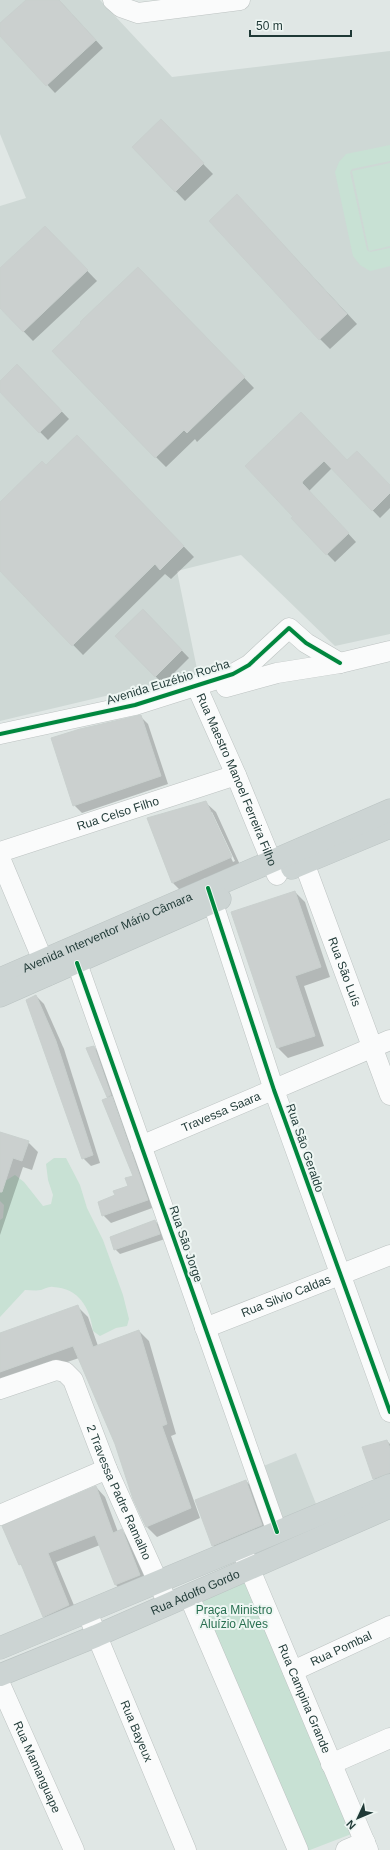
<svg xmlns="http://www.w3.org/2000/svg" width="390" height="1850" viewBox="0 0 390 1850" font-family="Arial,sans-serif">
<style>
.built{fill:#ced8d5}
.green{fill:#c8e1d4}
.shadow{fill:#0003;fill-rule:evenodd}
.building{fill:#cbd0cf;stroke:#c9d0ce}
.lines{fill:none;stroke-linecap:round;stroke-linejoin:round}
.minor-casing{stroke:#bdc3c2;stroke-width:21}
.major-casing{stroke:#bac3c2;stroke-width:23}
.minor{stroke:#fafbfb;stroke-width:20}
.major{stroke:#ccd4d3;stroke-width:22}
.cycleway-casing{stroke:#eef6f3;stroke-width:6}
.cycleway{stroke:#00873e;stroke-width:4}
.labels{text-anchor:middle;stroke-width:4;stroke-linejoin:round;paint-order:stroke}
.street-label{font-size:12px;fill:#1f3936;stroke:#eef6f3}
.park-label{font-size:12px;fill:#297051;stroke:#eef6f3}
</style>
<rect width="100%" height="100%" fill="#e0e7e5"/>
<g class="built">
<path d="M0 0H100L172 77 390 51V634L335 646 241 555 177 571 198 674 0 721V206L26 198 0 134Z"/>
<path d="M296 1453 318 1509 283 1523 261 1467Z"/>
</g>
<g class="green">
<path d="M390 145V161L352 169 350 172 367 250 370 252 390 248V266L370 271 360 265 353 256 335 172 339 162 346 154Z"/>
<path d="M390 163V246L369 251 352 171Z"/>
<path d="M54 1158H66L80 1185 87 1208 103 1240 123 1295 129 1319 127 1326 116 1328 100 1336 93 1331C90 1308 79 1288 53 1287 49 1286 45 1289 41 1290 36 1291 30 1290 25 1290L0 1317V1220L3 1218 4 1205 0 1201V1184L15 1175 24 1182 43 1206 51 1204 53 1195 48 1180 46 1164Z"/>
<path d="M247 1577 354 1833 310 1850H303L196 1597Z"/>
</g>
<g class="shadow">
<path d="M27 0H59L103 48 55 93 0 34V24Z"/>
<path d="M161 121 213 174 185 201 133 147Z"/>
<path d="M247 206 357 324 330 349 320 339Z"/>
<path d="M45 227 97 281 33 341 0 307V270Z"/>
<path d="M148 278 254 388 197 442 195 439 166 467 156 457Z"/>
<path d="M17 365 69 419 48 440 0 391V382Z"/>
<path d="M301 414 347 461 390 486V508L380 518 332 468 309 491 356 542 335 562 292 518 294 517Z"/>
<path d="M87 447 194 557 171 579 165 574 83 655 0 570V504L47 467Z"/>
<path d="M143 610 189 658 163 684 116 636Z"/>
<path d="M140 716 148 724 168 784 82 813 74 805Z"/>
<path d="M205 802 216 812 241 867 183 893 173 883ZM210 812H212L235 861 233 862Z"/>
<path d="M295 892 305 902 330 977 304 986 324 1046 288 1058 278 1048Z"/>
<path d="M36 996 44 1004 64 1049 100 1163 91 1166 83 1158Z"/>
<path d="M94 1047 101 1054 155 1207 111 1223 103 1215 116 1196 129 1187 134 1177 107 1097Z"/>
<path d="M0 1133 28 1142 38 1152 32 1170 23 1167 0 1235Z"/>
<path d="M155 1221 160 1226 165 1239 120 1254 115 1249Z"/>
<path d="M78 1307 88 1317 98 1346 139 1331 149 1341 176 1434 171 1436 200 1518 157 1537 147 1527 116 1444 79 1358 0 1385V1334Z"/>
<path d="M387 1441 390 1444V1483L382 1486 374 1478Z"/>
<path d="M246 1481 254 1489 269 1533 221 1553 213 1545Z"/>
<path d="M96 1487 105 1497 118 1532 121 1530 130 1539 149 1584 125 1594 116 1585 100 1545 56 1562 78 1615 53 1625 44 1616 24 1568 20 1564Z"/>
</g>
<g class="building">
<path d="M26 0H59L96 40 46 86 0 36V23Z"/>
<path d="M161 119 204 163 175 192 132 147Z"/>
<path d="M237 194 347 314 319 340 209 221Z"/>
<path d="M45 226 88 270 23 332 0 308V268Z"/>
<path d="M138 267 245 377 187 433 184 430 155 458 52 351 81 323 80 322Z"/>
<path d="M17 364 62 411 39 433 0 392V381Z"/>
<path d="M301 412 347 460 357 451 390 485V493L372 511 324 461 303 481 302 483 349 533 326 555 291 518 293 517 245 466Z"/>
<path d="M77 435 184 546 160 570 155 564 72 646 0 571V502L42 461 46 465Z"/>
<path d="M143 609 182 650 155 677 115 636Z"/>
<path d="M141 715 161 776 73 806 51 738 80 729Z"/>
<path d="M206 801 232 857 172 883 147 818Z"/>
<path d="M295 891 321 967 295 976 315 1036 277 1048 231 912Z"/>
<path d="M36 995 56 1041 93 1155 82 1159 26 1000Z"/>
<path d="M94 1046 111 1095 107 1097 86 1048Z"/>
<path d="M112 1096 148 1200 102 1216 98 1202 115 1195 113 1191 128 1186 125 1178 133 1176 102 1100Z"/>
<path d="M0 1132 29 1141 22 1161 13 1158 2 1192H0Z"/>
<path d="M155 1220 160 1234 114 1250 110 1237Z"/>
<path d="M78 1305 93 1347 139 1330 167 1424 162 1426 191 1508 146 1527 133 1499 115 1444 73 1346 0 1372V1333Z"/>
<path d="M387 1440 390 1448V1473L373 1479 362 1447Z"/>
<path d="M246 1480 262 1525 212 1546 195 1500Z"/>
<path d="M96 1486 113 1533 122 1529 140 1575 115 1585 95 1535 48 1553 69 1605 43 1617 21 1564 19 1565 2 1526Z"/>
</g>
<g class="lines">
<defs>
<g id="minor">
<path d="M113 0 121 7 138 13 240 0"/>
<path id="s1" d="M196 685 236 775 277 875"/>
<path d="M226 687 277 673 340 663 390 651"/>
<path d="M0 734 135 705 233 674 249 665 289 628 306 643 340 663"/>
<path id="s2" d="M299 849 390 1095"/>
<path id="s3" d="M0 852 236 775"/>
<path d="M0 858 49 975"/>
<path d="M208 888 274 1090 390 1412"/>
<path d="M77 963 277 1532"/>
<path id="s4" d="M141 1146 390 1040"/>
<path id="s5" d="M205 1328 390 1255"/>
<path id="s6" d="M0 1389 56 1370 65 1372 73 1380 107 1469 168 1604"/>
<path d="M0 1515 107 1469"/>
<path id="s7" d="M243 1553 368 1850"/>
<path d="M189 1596 298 1850"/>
<path id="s8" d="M87 1612 186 1850"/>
<path id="s9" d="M293 1671 390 1626"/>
<path id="s10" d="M0 1684 74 1850"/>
<path d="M331 1764 390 1738"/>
<path d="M346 1850 365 1842"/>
</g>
<g id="major">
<path d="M292 868 390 827"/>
<path id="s11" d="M0 979 390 810"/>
<path d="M0 996 220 899"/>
<path d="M0 1648 390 1485"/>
<path id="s12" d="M0 1675 96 1636 390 1507"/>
</g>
</defs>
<use href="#minor" class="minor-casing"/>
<use href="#major" class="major-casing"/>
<use href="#minor" class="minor"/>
<use href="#major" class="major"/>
<defs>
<g id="cycleway">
<path d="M0 734 135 705 233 674 249 665 289 628 306 643 340 663"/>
<path d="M208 888 274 1090 390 1412"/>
<path d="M77 963 277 1532"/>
</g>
</defs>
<use href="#cycleway" class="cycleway-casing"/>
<use href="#cycleway" class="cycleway"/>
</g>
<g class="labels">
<g class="street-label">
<text transform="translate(168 682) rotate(-17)" y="4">Avenida Euzébio Rocha</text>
<text dy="4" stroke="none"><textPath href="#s1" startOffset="103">Rua Maestro Manoel Ferreira Filho</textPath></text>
<text dy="4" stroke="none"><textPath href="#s3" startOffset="124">Rua Celso Filho</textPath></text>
<text dy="4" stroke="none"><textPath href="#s11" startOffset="117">Avenida Interventor Mário Câmara</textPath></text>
<text dy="4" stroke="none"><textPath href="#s2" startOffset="131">Rua São Luís</textPath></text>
<text dy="4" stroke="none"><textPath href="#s4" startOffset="87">Travessa Saara</textPath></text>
<text transform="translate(305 1148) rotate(71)" y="4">Rua São Geraldo</text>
<text transform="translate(186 1244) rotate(71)" y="4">Rua São Jorge</text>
<text dy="4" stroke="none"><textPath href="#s5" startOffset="87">Rua Silvio Caldas</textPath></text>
<text dy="4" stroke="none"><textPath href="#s6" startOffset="201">2 Travessa Padre Ramalho</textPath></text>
<text dy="4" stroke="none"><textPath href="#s12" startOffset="212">Rua Adolfo Gordo</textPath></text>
<text dy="4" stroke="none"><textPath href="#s9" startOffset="53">Rua Pombal</textPath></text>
<text dy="4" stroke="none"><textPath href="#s7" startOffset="158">Rua Campina Grande</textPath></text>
<text dy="4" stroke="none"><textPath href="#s8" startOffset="129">Rua Bayeux</textPath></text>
<text dy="4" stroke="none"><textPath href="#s10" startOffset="91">Rua Mamanguape</textPath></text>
</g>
<g class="park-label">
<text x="234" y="1614">Praça Ministro<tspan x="234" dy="14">Aluízio Alves</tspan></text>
</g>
</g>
<g transform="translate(358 1818) rotate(226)" stroke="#eef6f3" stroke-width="3" paint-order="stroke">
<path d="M0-3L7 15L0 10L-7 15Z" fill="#1f3936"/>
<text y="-6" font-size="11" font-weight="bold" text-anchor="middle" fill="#1f3936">N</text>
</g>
<path d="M250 30v6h101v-6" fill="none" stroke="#1f3936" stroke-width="2"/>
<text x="256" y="30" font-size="12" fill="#1f3936" stroke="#eef6f3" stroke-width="3" paint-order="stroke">50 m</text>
</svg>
